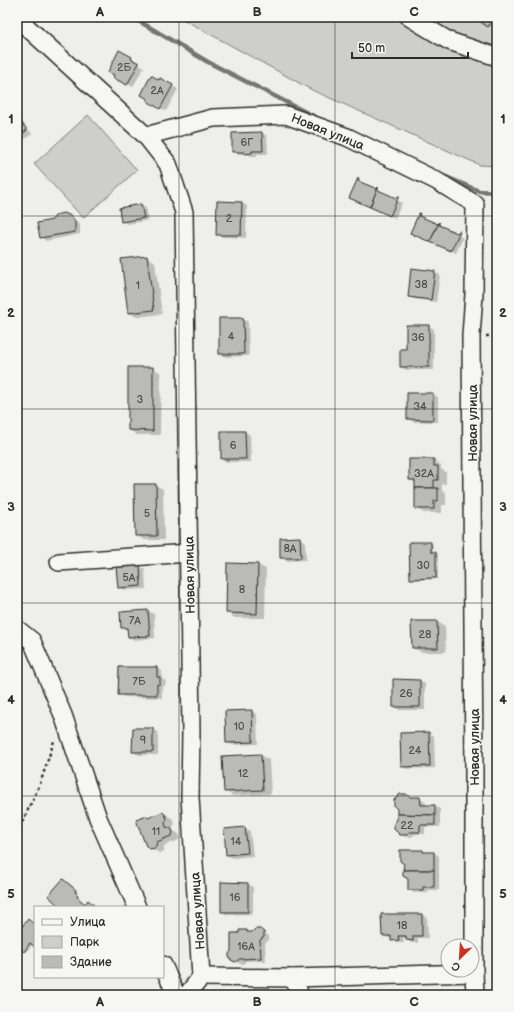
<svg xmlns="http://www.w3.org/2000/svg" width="514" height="1012" viewBox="0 0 514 1012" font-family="'Balsamiq Sans',sans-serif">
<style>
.green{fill:#cececa;stroke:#7c7c7a}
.shadow{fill:#0003}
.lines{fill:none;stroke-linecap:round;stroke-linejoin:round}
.stream{stroke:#757573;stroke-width:4.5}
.building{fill:#babab7;stroke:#2b2b2b}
.minor-casing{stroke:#2b2b2b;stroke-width:20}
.path{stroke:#2b2b2b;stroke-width:2.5;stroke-dasharray:3 3;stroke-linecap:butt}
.minor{stroke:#f6f6f2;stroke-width:17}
.grid{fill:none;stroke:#2b2b2b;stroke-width:1;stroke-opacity:0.55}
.labels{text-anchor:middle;stroke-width:3;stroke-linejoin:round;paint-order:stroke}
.number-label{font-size:11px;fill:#4f4f4e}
.street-label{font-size:13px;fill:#2b2b2b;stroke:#f6f6f2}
.neatline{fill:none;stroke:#2b2b2b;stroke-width:1.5}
.grid-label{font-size:13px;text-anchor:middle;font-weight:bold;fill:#2b2b2b}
</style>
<rect width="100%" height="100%" fill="#eeeeea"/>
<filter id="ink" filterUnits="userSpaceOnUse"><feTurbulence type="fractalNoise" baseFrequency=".025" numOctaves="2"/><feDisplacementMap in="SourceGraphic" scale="8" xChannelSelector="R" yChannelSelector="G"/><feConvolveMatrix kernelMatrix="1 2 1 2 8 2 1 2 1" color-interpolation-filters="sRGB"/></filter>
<g filter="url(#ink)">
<g class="green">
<path d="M179 17H497V166L480 165 312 90Z"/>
<path d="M88 115 137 170 83 218 34 164Z"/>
</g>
<g class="shadow">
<path d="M473 17H497V24L494 29Z"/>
<path d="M120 52 137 61 136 62 144 67 133 87 115 77Z"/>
<path d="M161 80 178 89 166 111 148 101Z"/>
<path d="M17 115 32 134 17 145Z"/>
<path d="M262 133 267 136 268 154H257V156H251L247 154H239L233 151V134Z"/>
<path d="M397 200 402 203 395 218 356 201Z"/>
<path d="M242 203 247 206 246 238 222 237 217 234Z"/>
<path d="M140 205 146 208 149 220 128 224 122 221Z"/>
<path d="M68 215 78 222 80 225V234L46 241 41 237 53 221Z"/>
<path d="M458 235 463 238 456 253 417 236Z"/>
<path d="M147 257 155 262 162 314 137 317 129 313Z"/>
<path d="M434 272 440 275 436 302 414 299 409 296Z"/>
<path d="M243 319 248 322 249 356 226 357 220 354Z"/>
<path d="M429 326 434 329V370H406L401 367Z"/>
<path d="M153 368 161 373 160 435H137L129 430Z"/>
<path d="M408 394H433L438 397V422H413L408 418Z"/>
<path d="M222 432H245L250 435 251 462H227L222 459Z"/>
<path d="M433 460 441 465V469L446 472V484H442V491L446 493V505H442V513H424L416 508V483L410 480Z"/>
<path d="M155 485 163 489 164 540H144L136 535Z"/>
<path d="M300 538 305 541 306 560 287 561 281 558Z"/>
<path d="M431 543 433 544V553H436L438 554V579L413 580 411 578Z"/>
<path d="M130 564 135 567 139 566 145 569 146 589 124 590 119 587Z"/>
<path d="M258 565 266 569 265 618H235L227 613Z"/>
<path d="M148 611 154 614 155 638 134 640 129 637 128 630 122 627 121 613Z"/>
<path d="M437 622 445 626 446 652H421L413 648Z"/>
<path d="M157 668 162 671V679L166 681 165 686H162V698L125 697 119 694Z"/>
<path d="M420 681 425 684V710H399L394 706Z"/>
<path d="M251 711 257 714 258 744 232 745 227 742Z"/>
<path d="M134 729H153L158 732V755H139L133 752Z"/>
<path d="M428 733 434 736 435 768 407 769 402 766Z"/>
<path d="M261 755 269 760 271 794 233 796 225 791 223 757Z"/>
<path d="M411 798H420L425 801 426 806H435L440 809V827H425V834H416L411 837H406L400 834 398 821Z"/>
<path d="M165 814 173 819 175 824 172 828 174 831 179 834 180 838 179 840 164 846V851L159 853 149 847 147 817 149 818Z"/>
<path d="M245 828 250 831 253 856 233 858 227 855Z"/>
<path d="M423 851 426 853H434L439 856V890H428V892L414 893 409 890V878L405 864Z"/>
<path d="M65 881 78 892 76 894 80 897 79 899 85 905 96 907H62Z"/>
<path d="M222 884H248L253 887V914L227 915 222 912Z"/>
<path d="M422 915 427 918 428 938H418V943H412L407 940V938H403L404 943H397L392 940V938H388L383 935Z"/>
<path d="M35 925V946L33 944 26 952 17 945V931Z"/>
<path d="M260 930 269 936V940L265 943 266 961H246L243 964H241L232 960 240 934 247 931 251 933Z"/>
</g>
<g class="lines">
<g class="stream">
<path d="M132 17 208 62 317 118"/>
<path d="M444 176 479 191 497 192"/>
</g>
</g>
<g class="building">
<path d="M471 17H494L488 27 476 19 475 20Z"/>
<path d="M119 50 132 57 131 59 139 63 127 85 113 78 114 75 108 72Z"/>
<path d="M151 75 159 80 160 78 173 85 160 109 147 101 148 99 141 95Z"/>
<path d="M17 117 27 130 17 138Z"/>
<path d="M262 132 263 151H252V153L244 154V152H232V133Z"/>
<path d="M358 178H359L358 181 377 189 378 187 370 207 349 198Z"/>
<path d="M378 187V190L396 198 398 196H399L390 216 370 207Z"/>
<path d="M217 201 242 202 241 235H216Z"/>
<path d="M141 204 144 218 121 222 119 208Z"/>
<path d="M64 213 69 215 73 218 75 222V232L40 238 37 223 52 220 55 216 59 214Z"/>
<path d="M419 213H420L419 216 438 224 439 222 430 242 410 233Z"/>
<path d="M439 222V225L457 233 459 231H460L451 251 430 242Z"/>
<path d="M147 256 154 310 128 313 121 259Z"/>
<path d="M411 268 435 271 431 300 408 297Z"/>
<path d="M495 276H497V297H496Z"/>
<path d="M219 318H243L244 354H219Z"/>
<path d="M406 325H429V367H400V349H406Z"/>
<path d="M128 367H153V431L128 430Z"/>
<path d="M407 393H433V420L407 419Z"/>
<path d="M221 431H245L246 459H221Z"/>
<path d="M409 459H434V466H438V480H434V488H415V480H409Z"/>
<path d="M134 484H156L157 536H135Z"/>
<path d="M415 488H438V501H434V509H415Z"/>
<path d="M300 537 301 558H280V538Z"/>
<path d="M409 542H431V552H436V578L410 579Z"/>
<path d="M122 563H130V566L140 565 141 586 118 588 116 567 122 566Z"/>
<path d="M227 563 258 564 257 614 226 613Z"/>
<path d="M148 610 150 636 128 637 127 628H121L120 612Z"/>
<path d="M411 621H437L438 648H412Z"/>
<path d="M119 667H157V677H160V684H157V695H118Z"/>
<path d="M393 679 420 680V707H393Z"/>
<path d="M252 710 253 742 226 743 225 711Z"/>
<path d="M133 728H153V752H132Z"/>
<path d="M429 732 430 766 401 767 400 733Z"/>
<path d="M261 754 263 790 224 792 222 756Z"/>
<path d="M400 794H406L410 797H420L421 805H435V815L397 814V809L394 806V800Z"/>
<path d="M162 812 165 814 167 819 165 823 166 827 171 828 173 833 171 836 157 842 156 846 155 848 150 849 148 848 146 846 136 820 147 816 148 818Z"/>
<path d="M397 814 435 815V825H420V832H410L406 835H400L394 829V823L397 820Z"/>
<path d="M245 827 248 853 226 855 224 829Z"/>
<path d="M400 850H423V852H434V870H403L404 864 400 861Z"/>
<path d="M403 870H434V887H423V890H408V879L403 876Z"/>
<path d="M63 879 76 890 75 892 78 895 77 897 85 904 88 900 96 907H60L48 896Z"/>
<path d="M221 882 248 883V912H221Z"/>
<path d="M381 914H422V936H413V941L406 940V936H398L399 940 391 941V936H382Z"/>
<path d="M28 919 35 925V947L30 943 24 952 17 946V930H19Z"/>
<path d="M255 929H260L264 932V937L260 940 261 958 240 959 237 961 235 962 231 960 229 957V954L231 951V933H239V930H247V932H252Z"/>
</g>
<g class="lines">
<defs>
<g id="minor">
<path d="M409 17 449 41 497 57"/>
<path d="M17 18 146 136 168 164 184 212 191 733 190 797 201 977"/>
<path d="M146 136 213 118 286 115 347 137 435 180 475 204 474 294 471 336 474 771V973L475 995"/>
<path d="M59 562 189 553"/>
<path d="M17 629 32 641 63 715 98 818 137 907"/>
<path d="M163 965 176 995"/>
<path d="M201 977 293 978 474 973"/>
<path d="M293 978 300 995"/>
<path d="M187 995 201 977"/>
</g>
</defs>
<use href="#minor" class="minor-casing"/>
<g class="path">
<path d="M486 336H497"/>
<path d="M17 833 40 784 54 741"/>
</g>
<use href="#minor" class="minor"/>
</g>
</g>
<path class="grid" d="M179 17V995M335 17V995M17 216H497M17 409H497M17 603H497M17 796H497"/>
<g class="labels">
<g class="number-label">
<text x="124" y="71">2Б</text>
<text x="157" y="94">2А</text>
<text x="247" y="146">6Г</text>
<text x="229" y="222">2</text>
<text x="421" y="288">38</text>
<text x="138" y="289">1</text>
<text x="231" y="340">4</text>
<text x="418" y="341">36</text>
<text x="140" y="403">3</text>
<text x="420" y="410">34</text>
<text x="233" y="449">6</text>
<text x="424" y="477">32А</text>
<text x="147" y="517">5</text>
<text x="290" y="552">8А</text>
<text x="423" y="569">30</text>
<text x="129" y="581">5А</text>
<text x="242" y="593">8</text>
<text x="135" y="624">7А</text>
<text x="425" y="638">28</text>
<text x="139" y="685">7Б</text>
<text x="406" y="697">26</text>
<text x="239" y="730">10</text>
<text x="143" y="744">9</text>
<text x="415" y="754">24</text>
<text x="243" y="777">12</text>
<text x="407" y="829">22</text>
<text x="156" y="835">11</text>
<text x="236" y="845">14</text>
<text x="235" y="901">16</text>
<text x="402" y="929">18</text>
<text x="246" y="950">16А</text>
</g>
<g class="street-label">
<text transform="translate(328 131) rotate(22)" y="5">Новая улица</text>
<text transform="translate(472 423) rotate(-90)" y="5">Новая улица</text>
<text transform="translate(189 575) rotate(-91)" y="5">Новая улица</text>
<text transform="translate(474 747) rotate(-90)" y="5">Новая улица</text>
<text transform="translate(197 911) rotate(-94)" y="5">Новая улица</text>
</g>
</g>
<rect width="514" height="1012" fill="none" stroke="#f6f6f2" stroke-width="44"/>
<rect x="34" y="906" width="130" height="72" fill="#f6f6f2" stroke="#a5a5a2"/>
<rect x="42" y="919" width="20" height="6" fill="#f6f6f2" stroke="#a5a5a2"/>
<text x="70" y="926" font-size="12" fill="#2b2b2b">Улица</text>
<rect x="42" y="936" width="20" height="12" fill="#cececa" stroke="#a5a5a2"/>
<text x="70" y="946" font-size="12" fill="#2b2b2b">Парк</text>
<rect x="42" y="956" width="20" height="12" fill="#babab7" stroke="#a5a5a2"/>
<text x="70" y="966" font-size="12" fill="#2b2b2b">Здание</text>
<g transform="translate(460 958) rotate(205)"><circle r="19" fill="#f6f6f2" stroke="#a5a5a2"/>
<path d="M0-3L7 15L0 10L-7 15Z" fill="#c8321e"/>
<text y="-6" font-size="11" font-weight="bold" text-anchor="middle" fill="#2b2b2b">С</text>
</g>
<path d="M352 52v6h116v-6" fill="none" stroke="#2b2b2b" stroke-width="2"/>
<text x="358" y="52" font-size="12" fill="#2b2b2b" stroke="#f6f6f2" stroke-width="3" paint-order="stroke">50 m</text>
<rect x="22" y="22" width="470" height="968" class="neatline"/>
<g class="grid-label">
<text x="100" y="16">A</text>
<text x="257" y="16">B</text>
<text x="414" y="16">C</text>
<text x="11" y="123">1</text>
<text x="503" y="123">1</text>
<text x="11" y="317">2</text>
<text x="503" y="317">2</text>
<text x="11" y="511">3</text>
<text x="503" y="511">3</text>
<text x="11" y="704">4</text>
<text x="503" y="704">4</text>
<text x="11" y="898">5</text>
<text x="503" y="898">5</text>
<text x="100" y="1006">A</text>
<text x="257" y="1006">B</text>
<text x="414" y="1006">C</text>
</g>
</svg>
